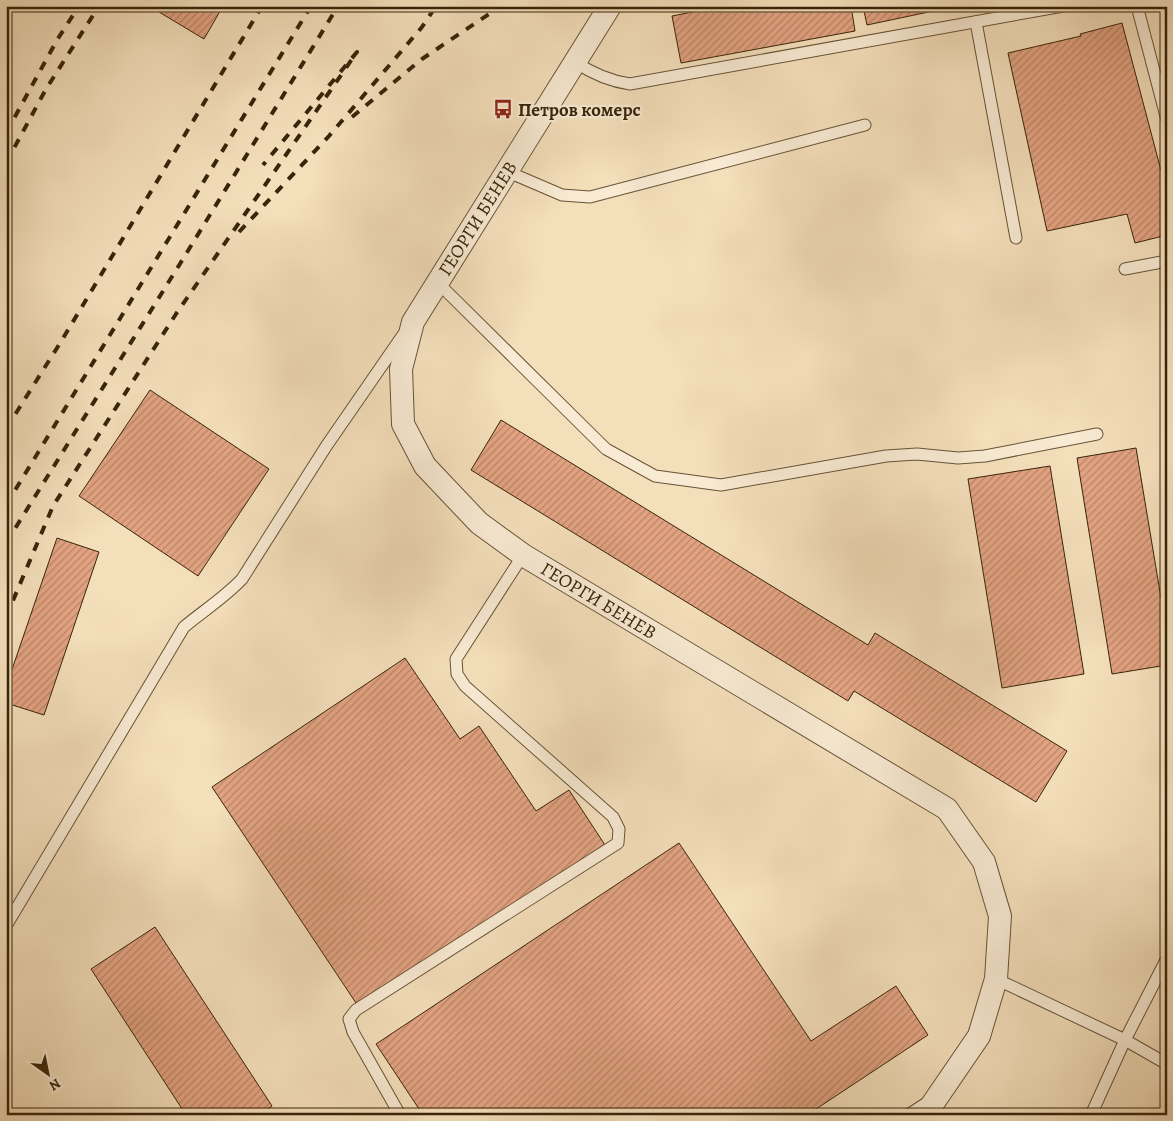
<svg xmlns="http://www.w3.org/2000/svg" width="1173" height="1121" viewBox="0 0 1173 1121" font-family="Alegreya,serif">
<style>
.building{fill:url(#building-hatch);stroke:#38240a}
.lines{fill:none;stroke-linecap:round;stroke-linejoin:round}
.lane-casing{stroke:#675336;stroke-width:13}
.street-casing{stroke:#675336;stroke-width:24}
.lane{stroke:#f8ead3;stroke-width:11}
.street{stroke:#f8ead3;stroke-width:22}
.rail{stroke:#38240a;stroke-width:4;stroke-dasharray:9 9;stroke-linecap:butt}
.labels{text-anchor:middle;stroke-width:4.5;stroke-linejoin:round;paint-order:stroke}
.poi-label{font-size:19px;font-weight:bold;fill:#38240a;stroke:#f8ead3;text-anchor:start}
.street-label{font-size:19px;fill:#38240a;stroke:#f8ead3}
</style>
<defs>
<pattern id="building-hatch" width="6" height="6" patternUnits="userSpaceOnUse" patternTransform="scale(1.25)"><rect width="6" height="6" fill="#e3a382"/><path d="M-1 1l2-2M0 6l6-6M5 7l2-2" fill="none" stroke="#b98569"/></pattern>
</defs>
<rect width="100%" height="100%" fill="#f4dfbb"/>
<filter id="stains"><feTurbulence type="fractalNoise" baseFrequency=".004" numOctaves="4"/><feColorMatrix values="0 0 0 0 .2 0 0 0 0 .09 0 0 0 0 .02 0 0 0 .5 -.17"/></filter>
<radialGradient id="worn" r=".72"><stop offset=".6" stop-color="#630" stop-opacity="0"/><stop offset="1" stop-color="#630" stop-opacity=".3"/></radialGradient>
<g class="building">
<path d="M155 6H223L204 39 154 9Z"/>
<path d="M723 6H851L855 31 681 63 672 16Z"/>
<path d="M863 6H957L867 25Z"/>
<path d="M1122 23 1167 193V235L1135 243 1127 214 1047 231 1008 53 1081 36 1080 34Z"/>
<path d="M150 390 269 469 198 576 79 496Z"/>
<path d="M501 420 868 645 875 633 1067 751 1036 802 854 691 848 701 471 470Z"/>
<path d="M1136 448 1167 634V665L1112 674 1077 458Z"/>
<path d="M1050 466 1084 674 1002 688 968 479Z"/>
<path d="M57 538 99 552 44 715 6 703V687Z"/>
<path d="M405 658 460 739 479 726 536 811 569 790 605 845 358 1006 212 787Z"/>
<path d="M679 843 811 1041 896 986 928 1035 807 1115H423L376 1044Z"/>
<path d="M155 927 272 1106 259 1115H186L91 969Z"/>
</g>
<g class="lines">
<defs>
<g id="lane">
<path d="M1137 6 1167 120"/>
<path d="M976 22 1016 238"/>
<path d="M575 62C593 74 609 81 630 84L1063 6"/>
<path d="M506 171 562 195 590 197 865 125"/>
<path d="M1125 269 1167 261"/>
<path d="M437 282 606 449 655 476 721 485 886 456 917 454 958 458 985 456 1097 434"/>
<path d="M6 926 184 627C203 611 224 598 242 579L327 445 403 335"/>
<path d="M996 979 1125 1040 1167 1064"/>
<path d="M400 1115 353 1032 349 1019 356 1010 618 843 619 829 613 817 465 686 457 674 456 659 523 555"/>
<path d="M908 1115 928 1102"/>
<path d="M1091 1115 1125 1040 1167 958"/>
</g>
<path id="street" d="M610 6 413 322 401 369 403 424 425 466 479 523 523 555 947 809 984 862 1000 916 996 979 979 1036 925 1115"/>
</defs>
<use href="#lane" class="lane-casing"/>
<use href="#street" class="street-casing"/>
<use href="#lane" class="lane"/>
<use href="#street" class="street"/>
<g class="rail">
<path d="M6 17 13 6"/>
<path d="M352 117 422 59 501 6"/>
<path d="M6 133 57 40 79 6"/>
<path d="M6 163 46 89 99 6"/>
<path d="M239 232 329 136 422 27 436 6"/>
<path d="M6 429 62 340 262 6"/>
<path d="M6 505 311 6"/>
<path d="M6 543 178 267 338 6"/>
<path d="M6 617 53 506 176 314 357 52 263 165"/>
<path d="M6 1107 10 1115"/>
</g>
</g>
<defs>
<symbol id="bus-bare" viewBox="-9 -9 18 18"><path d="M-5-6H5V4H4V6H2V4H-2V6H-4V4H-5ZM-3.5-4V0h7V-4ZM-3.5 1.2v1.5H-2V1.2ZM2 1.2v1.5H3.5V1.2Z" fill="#8f2418" stroke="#f8ead3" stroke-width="2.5" paint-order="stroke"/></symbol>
</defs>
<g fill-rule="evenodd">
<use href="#bus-bare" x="489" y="95" width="28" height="28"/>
</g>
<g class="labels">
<g class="poi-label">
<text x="518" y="116">Петров комерс</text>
</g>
<g class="street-label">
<text transform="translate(477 218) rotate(-58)" y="7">ГЕОРГИ БЕНЕВ</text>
<text transform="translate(599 600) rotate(31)" y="7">ГЕОРГИ БЕНЕВ</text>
</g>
</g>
<rect width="1173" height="1121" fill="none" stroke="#f4dfbb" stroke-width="25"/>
<rect x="8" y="8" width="1158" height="1106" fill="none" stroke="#38240a" stroke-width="2.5"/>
<rect x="12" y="12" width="1148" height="1096" fill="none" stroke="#38240a"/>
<g transform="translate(48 1074) rotate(147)" stroke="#f8ead3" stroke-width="4" paint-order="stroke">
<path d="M0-4L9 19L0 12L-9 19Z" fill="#38240a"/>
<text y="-8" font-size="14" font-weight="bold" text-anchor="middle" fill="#38240a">N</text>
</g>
<rect width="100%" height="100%" filter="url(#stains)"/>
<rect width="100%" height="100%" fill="url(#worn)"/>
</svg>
